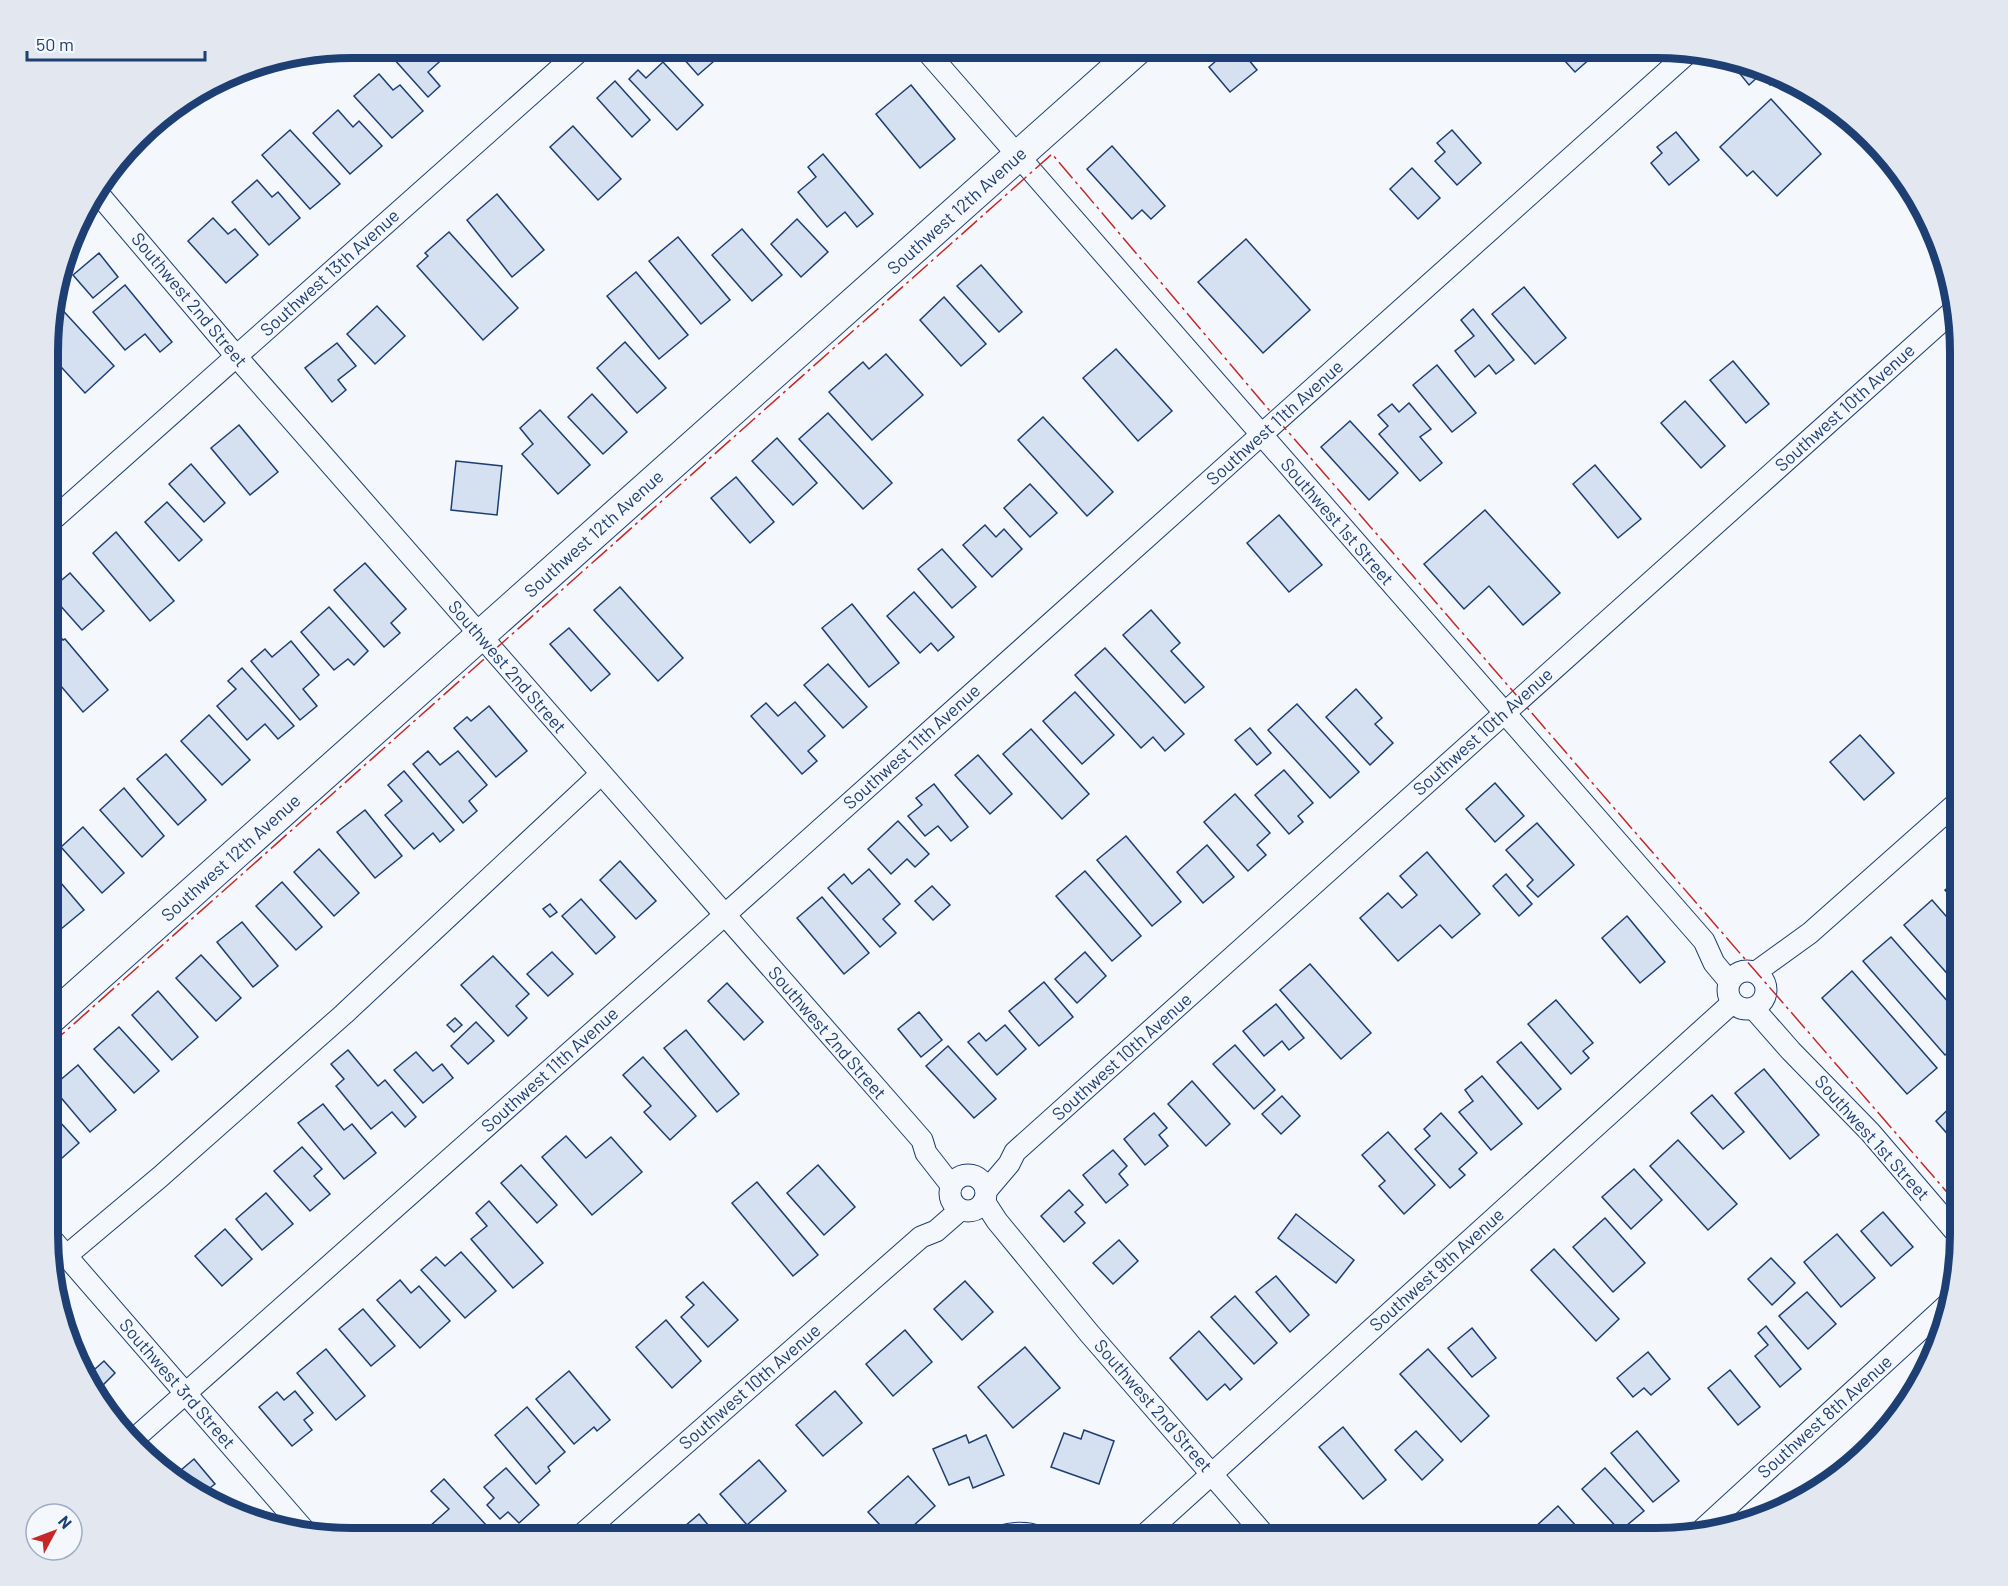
<svg xmlns="http://www.w3.org/2000/svg" width="2008" height="1586" viewBox="0 0 2008 1586" font-family="Barlow,sans-serif">
<style>
.building{fill:#d5e0f0;stroke:#1d3f73;stroke-width:1.5}
.lines{fill:none;stroke-linecap:round;stroke-linejoin:round}
.street-casing{stroke:#1d3f73;stroke-width:23}
.secondary-casing{stroke:#1d3f73;stroke-width:32}
.street{stroke:#f4f7fb;stroke-width:21}
.secondary{stroke:#f4f7fb;stroke-width:30}
.power{stroke:#c62828;stroke-width:1.5;stroke-dasharray:21 4.5 3 4.5;stroke-linecap:butt}
.labels{text-anchor:middle;stroke-width:4.5;stroke-linejoin:round;paint-order:stroke}
.street-label{font-size:18px;fill:#1d3f73;stroke:#f4f7fb}
.rim{fill:none;stroke:#1d3f73;stroke-width:8}
</style>
<rect width="100%" height="100%" fill="#f4f7fb"/>
<g class="building">
<path d="M405 48H441L447 55 428 72 440 86 428 97 393 58Z"/>
<path d="M457 48H480L482 50 469 61Z"/>
<path d="M674 48H729L698 75Z"/>
<path d="M745 48H772L756 61Z"/>
<path d="M1231 48H1239L1257 70 1230 92 1209 67Z"/>
<path d="M1554 49H1601L1575 72Z"/>
<path d="M663 62 703 105 677 130 629 79 638 70 646 78Z"/>
<path d="M1735 63 1772 71 1781 76 1770 85 1761 74 1749 85 1733 65Z"/>
<path d="M379 74 393 90 400 85 423 111 392 138 354 96Z"/>
<path d="M615 81 650 120 632 137 597 98Z"/>
<path d="M911 85 955 139 920 168 876 114Z"/>
<path d="M1771 99 1821 154 1777 196 1753 171 1747 176 1720 147Z"/>
<path d="M338 110 353 127 359 121 382 146 350 174 313 133Z"/>
<path d="M573 126 621 179 598 200 550 147Z"/>
<path d="M290 130 340 184 310 209 262 155Z"/>
<path d="M1452 130 1481 163 1457 185 1435 161 1445 152 1437 143Z"/>
<path d="M1676 132 1699 160 1669 185 1651 163 1662 153 1657 147Z"/>
<path d="M1112 146 1165 206 1151 219 1142 210 1132 219 1087 169Z"/>
<path d="M823 154 873 214 857 227 845 212 827 227 798 192 816 177 808 167Z"/>
<path d="M1412 168 1440 198 1418 219 1390 189Z"/>
<path d="M257 180 272 197 278 192 300 218 269 245 232 202Z"/>
<path d="M497 194 544 250 512 277 467 220Z"/>
<path d="M213 218 228 234 235 229 258 255 226 283 188 241Z"/>
<path d="M797 219 828 252 801 277 771 244Z"/>
<path d="M742 229 782 275 752 301 712 255Z"/>
<path d="M449 232 518 308 483 340 417 266 428 256 425 253Z"/>
<path d="M678 237 730 300 701 324 649 261Z"/>
<path d="M1246 239 1310 310 1263 353 1198 282Z"/>
<path d="M99 253 118 277 93 298 73 275Z"/>
<path d="M981 265 1022 312 999 332 957 286Z"/>
<path d="M636 272 688 335 659 359 607 296Z"/>
<path d="M125 285 172 342 160 352 145 334 125 350 93 312Z"/>
<path d="M1524 287 1566 338 1535 364 1492 314Z"/>
<path d="M944 297 986 344 961 366 920 320Z"/>
<path d="M56 303 114 366 85 393 51 356V312Z"/>
<path d="M377 306 405 336 375 364 347 334Z"/>
<path d="M1473 309 1514 360 1496 374 1489 365 1475 377 1455 351 1474 336 1461 320Z"/>
<path d="M625 342 666 388 637 413 597 368Z"/>
<path d="M337 343 356 366 338 380 346 390 332 402 305 368Z"/>
<path d="M1116 349 1172 411 1138 441 1083 378Z"/>
<path d="M886 354 923 395 872 440 829 392 863 362 869 369Z"/>
<path d="M1733 361 1769 404 1746 423 1710 380Z"/>
<path d="M1437 365 1476 413 1452 432 1413 385Z"/>
<path d="M592 394 627 432 603 454 568 417Z"/>
<path d="M1685 401 1725 446 1701 468 1661 423Z"/>
<path d="M1409 403 1431 429 1420 437 1442 463 1420 481 1379 434 1388 426 1378 415 1392 404 1399 412Z"/>
<path d="M540 410 590 465 558 494 522 454 533 444 520 428Z"/>
<path d="M828 413 892 483 863 509 799 439Z"/>
<path d="M1043 417 1113 492 1087 516 1018 440Z"/>
<path d="M1350 421 1398 473 1369 500 1321 447Z"/>
<path d="M239 425 278 472 250 495 211 448Z"/>
<path d="M777 438 817 483 793 505 752 461Z"/>
<path d="M456 461 502 466 497 515 451 510Z"/>
<path d="M191 464 225 503 204 522 169 484Z"/>
<path d="M1595 465 1641 519 1618 538 1573 484Z"/>
<path d="M736 477 774 522 750 543 711 498Z"/>
<path d="M1030 484 1057 513 1030 537 1004 508Z"/>
<path d="M167 502 202 540 179 561 145 522Z"/>
<path d="M1485 510 1560 593 1523 625 1489 586 1464 609 1424 564Z"/>
<path d="M1279 515 1322 565 1289 592 1247 543Z"/>
<path d="M985 525 996 537 1004 529 1022 549 992 577 963 545Z"/>
<path d="M116 532 174 601 150 621 93 553Z"/>
<path d="M942 549 976 587 952 608 918 569Z"/>
<path d="M365 563 406 609 391 623 400 633 384 647 334 590Z"/>
<path d="M70 573 104 611 82 630 50 594V590Z"/>
<path d="M620 587 683 658 658 681 594 610Z"/>
<path d="M914 592 954 637 938 651 931 643 920 653 887 616Z"/>
<path d="M852 604 899 663 869 687 822 628Z"/>
<path d="M329 607 368 651 354 665 348 659 334 670 301 632Z"/>
<path d="M1151 610 1180 643 1171 651 1204 687 1185 703 1123 635Z"/>
<path d="M50 625 63 640 65 639 108 690 83 712 50 673Z"/>
<path d="M569 628 610 674 591 691 550 644Z"/>
<path d="M291 641 319 675 303 689 317 706 300 720 251 661 265 649 272 657Z"/>
<path d="M1105 648 1184 734 1165 751 1153 737 1141 748 1075 675Z"/>
<path d="M828 664 867 707 843 728 804 685Z"/>
<path d="M242 668 294 726 278 739 265 724 247 740 217 706 236 689 228 681Z"/>
<path d="M1356 689 1382 718 1375 724 1393 743 1370 765 1326 717Z"/>
<path d="M1075 692 1114 735 1082 764 1043 721Z"/>
<path d="M795 702 825 736 808 751 817 761 802 774 751 716 766 703 778 716Z"/>
<path d="M1297 704 1359 772 1330 798 1268 730Z"/>
<path d="M489 706 527 751 496 777 454 728 467 717 471 721Z"/>
<path d="M209 715 250 760 222 785 181 741Z"/>
<path d="M1250 728 1271 753 1257 765 1235 740Z"/>
<path d="M1031 729 1089 794 1062 819 1003 754Z"/>
<path d="M1860 735 1894 773 1864 800 1830 762Z"/>
<path d="M428 751 440 765 458 751 487 785 469 801 477 811 463 823 413 764Z"/>
<path d="M166 754 206 800 178 825 137 779Z"/>
<path d="M978 755 1012 794 990 814 955 775Z"/>
<path d="M1284 770 1313 803 1298 816 1303 822 1289 834 1255 795Z"/>
<path d="M404 771 454 830 440 842 433 833 414 849 385 815 402 801 388 785Z"/>
<path d="M1495 783 1524 816 1495 842 1466 809Z"/>
<path d="M934 784 968 827 951 841 938 826 925 836 908 816 922 805 916 798Z"/>
<path d="M124 788 164 836 142 857 100 810Z"/>
<path d="M1235 794 1270 833 1257 845 1266 855 1248 871 1204 822Z"/>
<path d="M365 810 402 856 375 878 337 832Z"/>
<path d="M898 821 929 854 915 867 907 859 891 874 868 849Z"/>
<path d="M1537 823 1574 865 1538 897 1527 886 1533 880 1506 850Z"/>
<path d="M83 827 124 873 102 893 61 847Z"/>
<path d="M1126 836 1181 902 1152 926 1097 860Z"/>
<path d="M1207 845 1234 877 1203 903 1177 872Z"/>
<path d="M319 849 359 893 334 916 294 872Z"/>
<path d="M1427 852 1480 914 1452 938 1440 925 1398 961 1360 918 1388 893 1402 908 1417 895 1400 876Z"/>
<path d="M620 861 656 901 636 919 600 880Z"/>
<path d="M49 869 84 910 61 929 49 916Z"/>
<path d="M869 869 900 904 883 919 896 933 880 947 828 888 844 874 852 884Z"/>
<path d="M1085 871 1141 936 1112 961 1056 896Z"/>
<path d="M1506 874 1532 904 1519 916 1493 886Z"/>
<path d="M1960 877V907L1945 890Z"/>
<path d="M282 882 322 927 296 950 256 906Z"/>
<path d="M932 886 950 905 933 920 915 901Z"/>
<path d="M822 897 869 953 844 974 797 918Z"/>
<path d="M581 899 615 937 596 954 562 916Z"/>
<path d="M1932 900 1960 932V988L1904 925Z"/>
<path d="M550 904 557 912 550 917 543 909Z"/>
<path d="M1627 916 1665 962 1640 983 1602 938Z"/>
<path d="M242 922 278 966 253 987 217 942Z"/>
<path d="M1891 937 1957 1012 1960 1010 1959 1043 1945 1055 1863 961Z"/>
<path d="M552 952 573 974 548 996 527 974Z"/>
<path d="M1085 952 1106 976 1077 1003 1055 979Z"/>
<path d="M201 955 241 998 216 1021 176 978Z"/>
<path d="M493 956 529 994 516 1006 527 1018 508 1036 461 985Z"/>
<path d="M1310 964 1371 1033 1341 1059 1280 990Z"/>
<path d="M1852 971 1937 1068 1907 1094 1822 998Z"/>
<path d="M1044 982 1073 1017 1039 1046 1009 1011Z"/>
<path d="M727 983 763 1022 744 1040 708 1001Z"/>
<path d="M158 991 198 1037 172 1060 132 1015Z"/>
<path d="M1556 1000 1593 1043 1583 1051 1589 1058 1571 1074 1528 1024Z"/>
<path d="M1276 1004 1304 1038 1289 1050 1282 1041 1264 1056 1243 1031Z"/>
<path d="M919 1012 942 1040 921 1057 898 1029Z"/>
<path d="M455 1018 462 1025 454 1032 447 1025Z"/>
<path d="M476 1022 494 1041 468 1064 451 1046Z"/>
<path d="M1005 1025 1026 1049 997 1075 968 1042 979 1033 986 1041Z"/>
<path d="M119 1027 159 1071 134 1093 94 1049Z"/>
<path d="M686 1030 739 1094 717 1112 664 1048Z"/>
<path d="M1521 1042 1561 1089 1538 1109 1497 1062Z"/>
<path d="M1235 1045 1275 1090 1254 1109 1213 1064Z"/>
<path d="M948 1046 996 1099 974 1118 926 1066Z"/>
<path d="M348 1050 378 1086 385 1080 416 1117 405 1127 392 1112 371 1129 336 1086 344 1079 331 1064Z"/>
<path d="M416 1052 433 1071 442 1064 453 1078 423 1103 394 1070Z"/>
<path d="M643 1057 696 1116 670 1140 644 1112 651 1106 623 1075Z"/>
<path d="M78 1065 116 1110 90 1132 52 1087Z"/>
<path d="M1764 1069 1819 1135 1790 1159 1735 1093Z"/>
<path d="M1482 1076 1522 1124 1491 1150 1459 1112 1473 1101 1465 1090Z"/>
<path d="M1192 1081 1230 1124 1206 1146 1168 1104Z"/>
<path d="M1712 1095 1744 1132 1723 1149 1691 1113Z"/>
<path d="M1282 1096 1300 1116 1281 1134 1262 1114Z"/>
<path d="M1959 1099V1147L1936 1121Z"/>
<path d="M323 1104 344 1130 352 1124 376 1153 344 1179 298 1123Z"/>
<path d="M49 1110 79 1143 53 1166 49 1161Z"/>
<path d="M1154 1113 1167 1128 1159 1135 1168 1146 1145 1165 1124 1139Z"/>
<path d="M1441 1113 1477 1153 1459 1169 1465 1175 1450 1188 1415 1149 1430 1136 1424 1129Z"/>
<path d="M1388 1132 1435 1185 1404 1214 1379 1186 1385 1181 1362 1155Z"/>
<path d="M566 1136 586 1158 611 1137 642 1172 592 1215 542 1157Z"/>
<path d="M1678 1140 1737 1204 1708 1230 1650 1166Z"/>
<path d="M302 1147 322 1169 314 1176 330 1194 310 1211 274 1171Z"/>
<path d="M1113 1150 1127 1166 1119 1174 1128 1185 1106 1203 1083 1175Z"/>
<path d="M521 1165 557 1205 537 1223 501 1183Z"/>
<path d="M818 1165 855 1207 824 1235 787 1193Z"/>
<path d="M1634 1169 1662 1200 1631 1229 1602 1197Z"/>
<path d="M757 1182 818 1255 793 1276 732 1203Z"/>
<path d="M1069 1190 1083 1205 1075 1212 1085 1223 1064 1242 1041 1216Z"/>
<path d="M266 1193 293 1224 262 1250 236 1219Z"/>
<path d="M489 1201 543 1263 513 1288 471 1239 487 1226 476 1213Z"/>
<path d="M1883 1212 1913 1247 1891 1266 1861 1231Z"/>
<path d="M1296 1214 1354 1260 1336 1283 1278 1238Z"/>
<path d="M1605 1218 1645 1263 1613 1292 1573 1247Z"/>
<path d="M225 1229 252 1259 222 1286 195 1256Z"/>
<path d="M1837 1234 1875 1278 1841 1307 1804 1262Z"/>
<path d="M1119 1240 1138 1261 1113 1284 1093 1263Z"/>
<path d="M1554 1249 1619 1319 1596 1341 1531 1270Z"/>
<path d="M461 1252 496 1291 465 1318 421 1270 436 1257 445 1266Z"/>
<path d="M1771 1258 1795 1283 1772 1305 1748 1279Z"/>
<path d="M1276 1276 1309 1315 1290 1332 1256 1292Z"/>
<path d="M400 1280 411 1293 419 1286 450 1321 420 1348 377 1300Z"/>
<path d="M965 1281 993 1312 962 1340 934 1309Z"/>
<path d="M703 1282 738 1320 708 1347 681 1317 694 1305 686 1297Z"/>
<path d="M1807 1292 1836 1324 1808 1349 1779 1316Z"/>
<path d="M1235 1296 1277 1343 1254 1364 1211 1317Z"/>
<path d="M363 1309 395 1346 371 1366 339 1329Z"/>
<path d="M666 1320 701 1361 672 1388 636 1347Z"/>
<path d="M1766 1326 1801 1369 1780 1387 1755 1356 1768 1345 1758 1333Z"/>
<path d="M1472 1328 1496 1358 1472 1377 1448 1348Z"/>
<path d="M905 1330 932 1362 893 1396 866 1364Z"/>
<path d="M1199 1331 1242 1379 1230 1390 1225 1384 1207 1400 1170 1358Z"/>
<path d="M1025 1347 1060 1388 1013 1428 978 1387Z"/>
<path d="M326 1349 365 1396 336 1420 297 1373Z"/>
<path d="M1428 1349 1489 1416 1461 1442 1400 1374Z"/>
<path d="M78 1350 95 1369 104 1361 115 1373 97 1391 80 1369 75 1353Z"/>
<path d="M1648 1352 1670 1379 1651 1395 1644 1388 1633 1397 1617 1378Z"/>
<path d="M1730 1370 1760 1407 1738 1425 1708 1388Z"/>
<path d="M569 1371 610 1420 597 1431 594 1427 574 1444 536 1399Z"/>
<path d="M295 1391 313 1413 304 1420 312 1430 292 1446 259 1407 277 1392 284 1400Z"/>
<path d="M835 1391 862 1423 823 1456 796 1425Z"/>
<path d="M527 1407 565 1452 548 1467 550 1471 536 1484 495 1435Z"/>
<path d="M1343 1427 1386 1480 1363 1499 1319 1447Z"/>
<path d="M1084 1430 1114 1441 1099 1484 1051 1467 1064 1433 1081 1439Z"/>
<path d="M1416 1431 1443 1460 1422 1480 1395 1450Z"/>
<path d="M1637 1431 1679 1481 1653 1502 1611 1453Z"/>
<path d="M966 1435 969 1443 986 1435 1004 1475 973 1488 969 1477 949 1485 933 1449Z"/>
<path d="M194 1459 215 1484 202 1494 174 1476Z"/>
<path d="M759 1460 786 1491 747 1525 720 1494Z"/>
<path d="M506 1468 539 1505 519 1523 508 1512 500 1519 487 1505 494 1498 484 1487Z"/>
<path d="M1605 1468 1644 1511 1620 1531 1582 1489Z"/>
<path d="M908 1476 935 1506 900 1538H892L868 1512Z"/>
<path d="M444 1479 497 1537H440L430 1526 449 1509 431 1491Z"/>
<path d="M1558 1506 1587 1538H1542L1533 1529Z"/>
<path d="M699 1514 719 1538H671Z"/>
<path d="M1513 1526 1525 1538H1500Z"/>
</g>
<g class="lines">
<defs>
<g id="street">
<path d="M924 48 1704 941 1714 963 1729 981"/>
<path d="M96 191 236 356 922 1140 926 1153 951 1185"/>
<path d="M50 522 583 48"/>
<circle cx="1747" cy="990" r="19"/>
<path d="M1756 972 1810 933 1960 800"/>
<path d="M1754 1009 1791 1051 1870 1132 1959 1236"/>
<circle cx="968" cy="1193" r="18"/>
<path d="M986 1191 1009 1164 1015 1152 1952 312"/>
<path d="M984 1201 997 1221 1089 1333 1267 1538"/>
<path d="M49 1236 305 1531"/>
<path d="M66 1256 160 1177 344 1014 601 774"/>
<path d="M134 1439 709 929 1689 52"/>
<path d="M1703 1529 1947 1305"/>
<path d="M579 1537 921 1237 936 1231 960 1210"/>
<path d="M996 1538C1012 1532 1027 1531 1042 1538"/>
<path d="M1141 1538 1732 1003"/>
</g>
<path id="secondary" d="M49 1020 1139 48"/>
</defs>
<use href="#street" class="street-casing"/>
<use href="#secondary" class="secondary-casing"/>
<use href="#street" class="street"/>
<use href="#secondary" class="secondary"/>
<path class="power" d="M49 1046 1052 154 1264 404 1959 1206"/>
</g>
<g class="labels">
<g class="street-label">
<text transform="translate(957 211) rotate(-42)" y="6">Southwest 12th Avenue</text>
<text transform="translate(330 273) rotate(-42)" y="6">Southwest 13th Avenue</text>
<text transform="translate(189 300) rotate(50)" y="6">Southwest 2nd Street</text>
<text transform="translate(1845 408) rotate(-42)" y="6">Southwest 10th Avenue</text>
<text transform="translate(1275 423) rotate(-42)" y="6">Southwest 11th Avenue</text>
<text transform="translate(1337 522) rotate(49)" y="6">Southwest 1st Street</text>
<text transform="translate(594 534) rotate(-42)" y="6">Southwest 12th Avenue</text>
<text transform="translate(507 667) rotate(49)" y="6">Southwest 2nd Street</text>
<text transform="translate(1483 732) rotate(-42)" y="6">Southwest 10th Avenue</text>
<text transform="translate(912 747) rotate(-42)" y="6">Southwest 11th Avenue</text>
<text transform="translate(231 858) rotate(-42)" y="6">Southwest 12th Avenue</text>
<text transform="translate(827 1033) rotate(49)" y="6">Southwest 2nd Street</text>
<text transform="translate(1122 1057) rotate(-42)" y="6">Southwest 10th Avenue</text>
<text transform="translate(550 1070) rotate(-42)" y="6">Southwest 11th Avenue</text>
<text transform="translate(1872 1138) rotate(48)" y="6">Southwest 1st Street</text>
<text transform="translate(1437 1270) rotate(-42)" y="6">Southwest 9th Avenue</text>
<text transform="translate(177 1384) rotate(49)" y="6">Southwest 3rd Street</text>
<text transform="translate(750 1387) rotate(-41)" y="6">Southwest 10th Avenue</text>
<text transform="translate(1153 1406) rotate(49)" y="6">Southwest 2nd Street</text>
<text transform="translate(1825 1417) rotate(-42)" y="6">Southwest 8th Avenue</text>
</g>
</g>
<path d="M0 0H2008V1586H0ZM352 58H1656A294 294 0 0 1 1950 352V1234A294 294 0 0 1 1656 1528H352A294 294 0 0 1 58 1234V352A294 294 0 0 1 352 58Z" fill="#e3e8f0" fill-rule="evenodd"/>
<path class="rim" d="M352 58H1656A294 294 0 0 1 1950 352V1234A294 294 0 0 1 1656 1528H352A294 294 0 0 1 58 1234V352A294 294 0 0 1 352 58Z"/>
<g transform="translate(54 1532) rotate(49)"><circle r="28" fill="#f4f7fb" stroke="#9eadc5" stroke-width="1.5"/>
<path d="M0-4.5L10 22L0 15L-10 22Z" fill="#c62828"/>
<text y="-9" font-size="16" font-weight="bold" text-anchor="middle" fill="#1d3f73">N</text>
</g>
<path d="M27 51v9h178v-9" fill="none" stroke="#1d3f73" stroke-width="3"/>
<text x="36" y="51" font-size="18" fill="#1d3f73" stroke="#f4f7fb" stroke-width="4.5" paint-order="stroke">50 m</text>
</svg>
